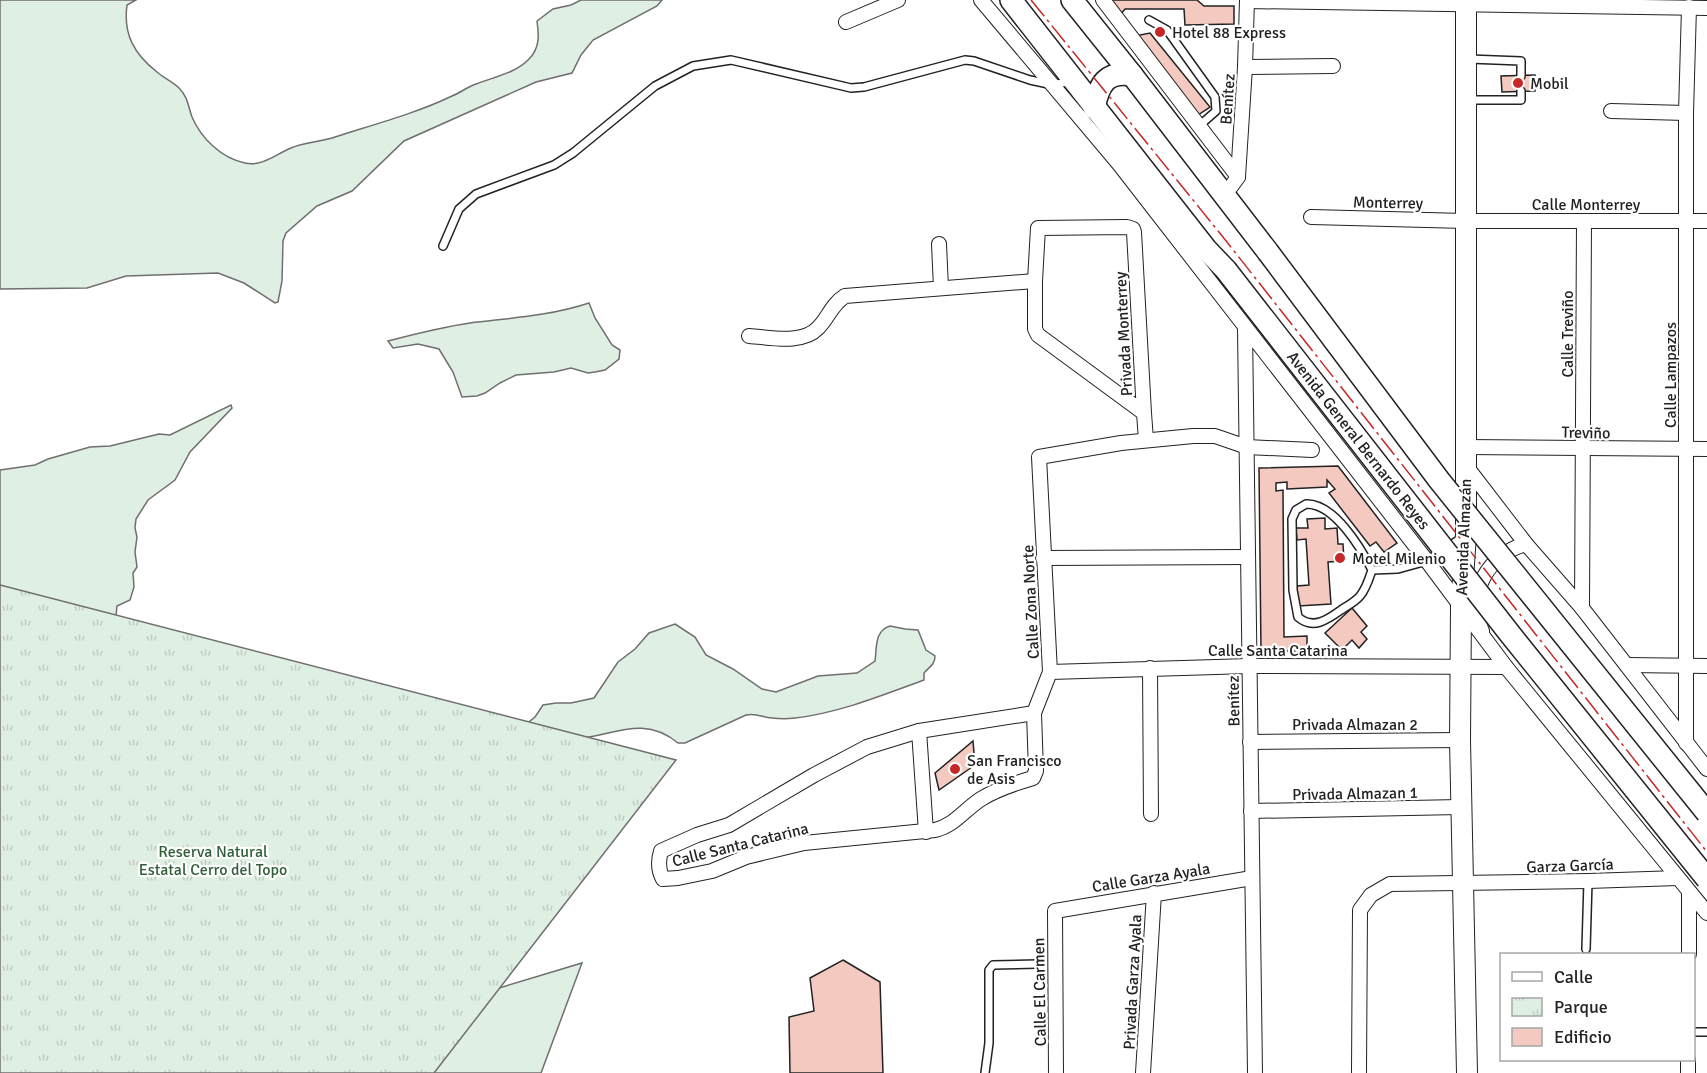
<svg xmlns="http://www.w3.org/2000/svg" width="1707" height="1073" viewBox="0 0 1707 1073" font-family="Signika,sans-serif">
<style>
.grass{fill:#e0efe3;stroke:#6f6f6f;stroke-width:1.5}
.park{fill:url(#park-tufts);stroke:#6f6f6f;stroke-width:1.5}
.building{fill:#f3c9c0;stroke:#222;stroke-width:1.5}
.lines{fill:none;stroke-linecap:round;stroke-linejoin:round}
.lane-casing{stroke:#222;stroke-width:10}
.street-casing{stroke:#222;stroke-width:16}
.secondary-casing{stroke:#222;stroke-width:22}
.primary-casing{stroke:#222;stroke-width:24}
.lane{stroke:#fff;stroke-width:7}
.street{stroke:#fff;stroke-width:14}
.secondary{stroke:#fff;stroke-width:20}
.primary{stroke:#fff;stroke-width:21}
.primary-bridge-casing{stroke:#222;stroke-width:24;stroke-linecap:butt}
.primary-bridge{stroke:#fff;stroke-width:21}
.power{stroke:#c62828;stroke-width:1.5;stroke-dasharray:21 4.5 3 4.5;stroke-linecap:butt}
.poi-dot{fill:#c62828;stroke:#fff;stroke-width:2}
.labels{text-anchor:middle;stroke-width:4.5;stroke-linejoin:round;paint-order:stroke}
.poi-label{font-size:16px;fill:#222;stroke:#fff;text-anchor:start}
.street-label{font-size:16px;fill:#222;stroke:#fff}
.park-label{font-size:16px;fill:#2f5e38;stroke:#fff}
</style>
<defs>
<pattern id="park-tufts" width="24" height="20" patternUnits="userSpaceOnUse" patternTransform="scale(1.5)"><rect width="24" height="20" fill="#e0efe3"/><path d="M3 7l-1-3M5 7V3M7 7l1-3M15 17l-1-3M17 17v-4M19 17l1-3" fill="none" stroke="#c0cdc2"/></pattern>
</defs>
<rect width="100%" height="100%" fill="#fff"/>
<g class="grass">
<path d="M0 0H136L127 5C123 34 134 54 157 72 164 78 173 82 179 88 188 97 188 106 192 117 201 138 221 158 245 163 262 167 276 154 291 148 305 142 321 142 335 137 372 125 417 113 452 96 460 93 467 87 476 84 494 77 516 73 529 59 540 48 539 35 537 21L553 9 571 5 581 0H662L657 6 593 40 581 55 572 73 536 82 404 141 352 191 317 206 286 233 283 241 282 281 278 302 275 303 244 283 218 273 126 276 87 288 0 289Z"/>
<path d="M589 303 595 318 612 345 620 350 619 359 605 370 595 372 588 373 571 368 554 372 516 375 500 383 485 393 477 396 462 397 453 372 439 349 418 344 393 348 388 341C415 334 442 327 470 323 510 318 550 316 589 303Z"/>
<path d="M231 405 232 408 190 452 175 480 148 500 136 519 135 528 137 537 135 552 137 567 133 573 134 587 130 600 117 606 115 626 233 1068 582 963 541 1073H0V470L35 465 48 459 90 447 110 446 159 434 170 435Z"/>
<path d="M675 624 695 637 706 655 733 669 762 689 776 692 818 676 857 673 875 661C877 648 874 631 890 626L905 629 918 630 926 650 935 656C935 665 929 667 924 673V680C883 695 839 713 795 718 788 719 780 719 772 718 762 717 756 713 746 715L685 743H678C643 714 613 736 575 739 562 740 538 729 525 725L535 717 543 705 556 703H571L594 698 618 662 635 649 649 633Z"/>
</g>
<path class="park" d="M0 585 676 760 434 1073H0Z"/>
<g class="building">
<path d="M1106 0H1197L1204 6H1234V24L1185 25 1184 9H1125L1119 16Z"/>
<path d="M1150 33 1210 107 1198 115 1135 36Z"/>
<path d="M1535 75V91L1502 92 1501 76Z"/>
<path d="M1338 466 1397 543 1384 552 1376 542 1370 546 1329 493 1335 489 1327 480V487L1287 489V482L1276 483V491L1283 490 1284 637 1307 636V651H1261L1259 468Z"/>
<path d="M1325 518V529L1337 528 1338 544H1343L1344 561 1328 562 1331 604 1298 606 1297 586 1309 585 1306 539 1297 540 1296 528H1308L1307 519Z"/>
<path d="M1352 608 1367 626 1361 632 1367 639 1359 648 1352 640 1342 650 1325 633Z"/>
<path d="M973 741 975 765 939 790 935 773Z"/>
<path d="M843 960 880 982 883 1073H790L789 1017 814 1011 810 978Z"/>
</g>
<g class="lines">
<defs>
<g id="lane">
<path d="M1149 20 1167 30 1215 97 1216 111 1199 126"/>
<path d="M1469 59 1521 61V76"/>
<path d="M1468 100H1521V91"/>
<path d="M443 246 459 209 476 194 554 165 573 153 655 86 693 66 731 60 851 88 864 87 965 60 974 61 1030 80 1053 85 1071 81"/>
<path d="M1306 504C1334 503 1361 548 1372 570 1369 579 1366 589 1360 596 1355 602 1347 606 1341 610 1327 620 1313 630 1298 617L1293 590 1292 519 1296 510Z"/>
<path d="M1372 570 1398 569 1427 561 1463 537"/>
<path d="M1586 949 1588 881"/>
<path d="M1694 1032H1707"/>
<path d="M985 1073 989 1043V970L993 965 1038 964"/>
</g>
<g id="street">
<path d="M981 0 1119 164 1427 561 1506 667 1707 913"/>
<path d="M1103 0 1238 177"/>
<path d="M1247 1 1707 8"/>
<path d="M846 22 898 0"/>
<path d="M1245 67 1333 66"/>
<path d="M1611 111 1686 113"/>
<path d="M1224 196 1238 177 1245 67 1247 0"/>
<path d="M1311 217 1465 221H1707"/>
<path d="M939 244 941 288"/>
<path d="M1245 329 1255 1073"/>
<path d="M749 336C769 337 802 345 818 328 829 317 831 305 845 296L1035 281"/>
<path d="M1144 413 1038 335 1035 329V281L1038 228 1127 227 1133 229 1134 232 1144 413 1146 440"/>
<path d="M1465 447 1707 449"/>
<path d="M1466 466 1526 544 1582 608 1707 769"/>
<path d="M1043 558 1248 557"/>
<path d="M1582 608 1584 221"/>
<path d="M1482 631C1465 593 1489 554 1526 544"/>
<path d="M1627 665 1707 666"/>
<path d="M1150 668 1151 814"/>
<path d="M1050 672 1249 666 1506 667"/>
<path d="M1034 713 919 731 867 747 814 775 729 825 697 835 661 851C658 861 658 870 663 879L678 878 712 871 746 857 804 843 935 830C955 825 964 810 981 799 997 789 1016 783 1033 778L1036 771 1034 713 1050 672 1039 457 1121 443 1193 436H1215L1247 447 1312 450"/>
<path d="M919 731 926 832"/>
<path d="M1250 742 1460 740"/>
<path d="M1686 743V113L1689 7"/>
<path d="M1251 811 1460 807"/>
<path d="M1689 954V892"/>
<path d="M1056 1073 1055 911 1252 878"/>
<path d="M1143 1073 1154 893"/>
<path d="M1359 1073 1360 910 1371 895 1390 884 1588 881 1678 878"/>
<path d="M1688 1073V1060"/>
</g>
<path id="secondary" d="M1466 0V535L1461 607 1460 740 1467 1073"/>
<g id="primary">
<path d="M1011 0 1206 249 1226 270"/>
<path d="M1072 0 1132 75 1268 252"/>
<path d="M1094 108C1099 84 1106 71 1132 75"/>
</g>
</defs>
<use href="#lane" class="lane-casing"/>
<use href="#street" class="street-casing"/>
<use href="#secondary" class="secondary-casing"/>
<use href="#primary" class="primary-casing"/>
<use href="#lane" class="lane"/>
<use href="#street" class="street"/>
<use href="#secondary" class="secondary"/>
<use href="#primary" class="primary"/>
<defs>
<g id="primary-bridge">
<path d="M1268 252 1439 480 1707 813"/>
<path d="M1226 270 1510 634 1707 879"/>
</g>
</defs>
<use href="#primary-bridge" class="primary-bridge-casing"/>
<use href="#primary-bridge" class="primary-bridge"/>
<path class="power" d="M1031 0 1223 237 1707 852"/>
</g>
<g class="poi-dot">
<circle cx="1160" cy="32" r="6"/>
<circle cx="1518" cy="83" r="6"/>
<circle cx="1340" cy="558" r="6"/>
<circle cx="955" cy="769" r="6"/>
</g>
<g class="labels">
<g class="poi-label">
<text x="1172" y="38">Hotel 88 Express</text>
<text x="1530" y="89">Mobil</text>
<text x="1352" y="564">Motel Milenio</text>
<text x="967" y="766">San Francisco<tspan x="967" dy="18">de Asis</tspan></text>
</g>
<g class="street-label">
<text transform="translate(1227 99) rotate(-86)" y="6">Benítez</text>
<text transform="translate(1388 202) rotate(1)" y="6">Monterrey</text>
<text x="1586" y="210">Calle Monterrey</text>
<text transform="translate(1123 334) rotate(-93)" y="6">Privada Monterrey</text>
<text transform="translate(1567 334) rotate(-90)" y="6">Calle Treviño</text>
<text transform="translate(1670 375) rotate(-90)" y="6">Calle Lampazos</text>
<text transform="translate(1586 432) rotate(1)" y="6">Treviño</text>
<text transform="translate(1359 440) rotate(52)" y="6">Avenida General Bernardo Reyes</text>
<text transform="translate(1463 537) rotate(-88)" y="6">Avenida Almazán</text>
<text transform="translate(1030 602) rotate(-93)" y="6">Calle Zona Norte</text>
<text x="1278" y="656">Calle Santa Catarina</text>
<text transform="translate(1233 701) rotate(-91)" y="6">Benítez</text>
<text x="1355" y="730">Privada Almazan 2</text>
<text transform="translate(1355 793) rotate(-1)" y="6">Privada Almazan 1</text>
<text transform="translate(740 844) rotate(-14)" y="6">Calle Santa Catarina</text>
<text transform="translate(1570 865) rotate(-2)" y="6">Garza García</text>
<text transform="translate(1151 877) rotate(-9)" y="6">Calle Garza Ayala</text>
<text transform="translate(1132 982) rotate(-87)" y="6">Privada Garza Ayala</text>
<text transform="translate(1039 992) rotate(-91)" y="6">Calle El Carmen</text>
</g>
<g class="park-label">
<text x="213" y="857">Reserva Natural<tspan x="213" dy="18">Estatal Cerro del Topo</tspan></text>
</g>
</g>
<rect x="1500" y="953" width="195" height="108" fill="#ffffff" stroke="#a7a7a7" stroke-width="1.5"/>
<rect x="1512" y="972" width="30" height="9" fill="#ffffff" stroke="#a7a7a7" stroke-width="1.5"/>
<text x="1554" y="983" font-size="18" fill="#222222">Calle</text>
<rect x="1512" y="998" width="30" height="18" fill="url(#park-tufts)" stroke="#a7a7a7" stroke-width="1.5"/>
<text x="1554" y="1013" font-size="18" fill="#222222">Parque</text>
<rect x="1512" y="1028" width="30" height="18" fill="#f3c9c0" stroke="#a7a7a7" stroke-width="1.5"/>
<text x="1554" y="1043" font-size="18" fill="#222222">Edificio</text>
</svg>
